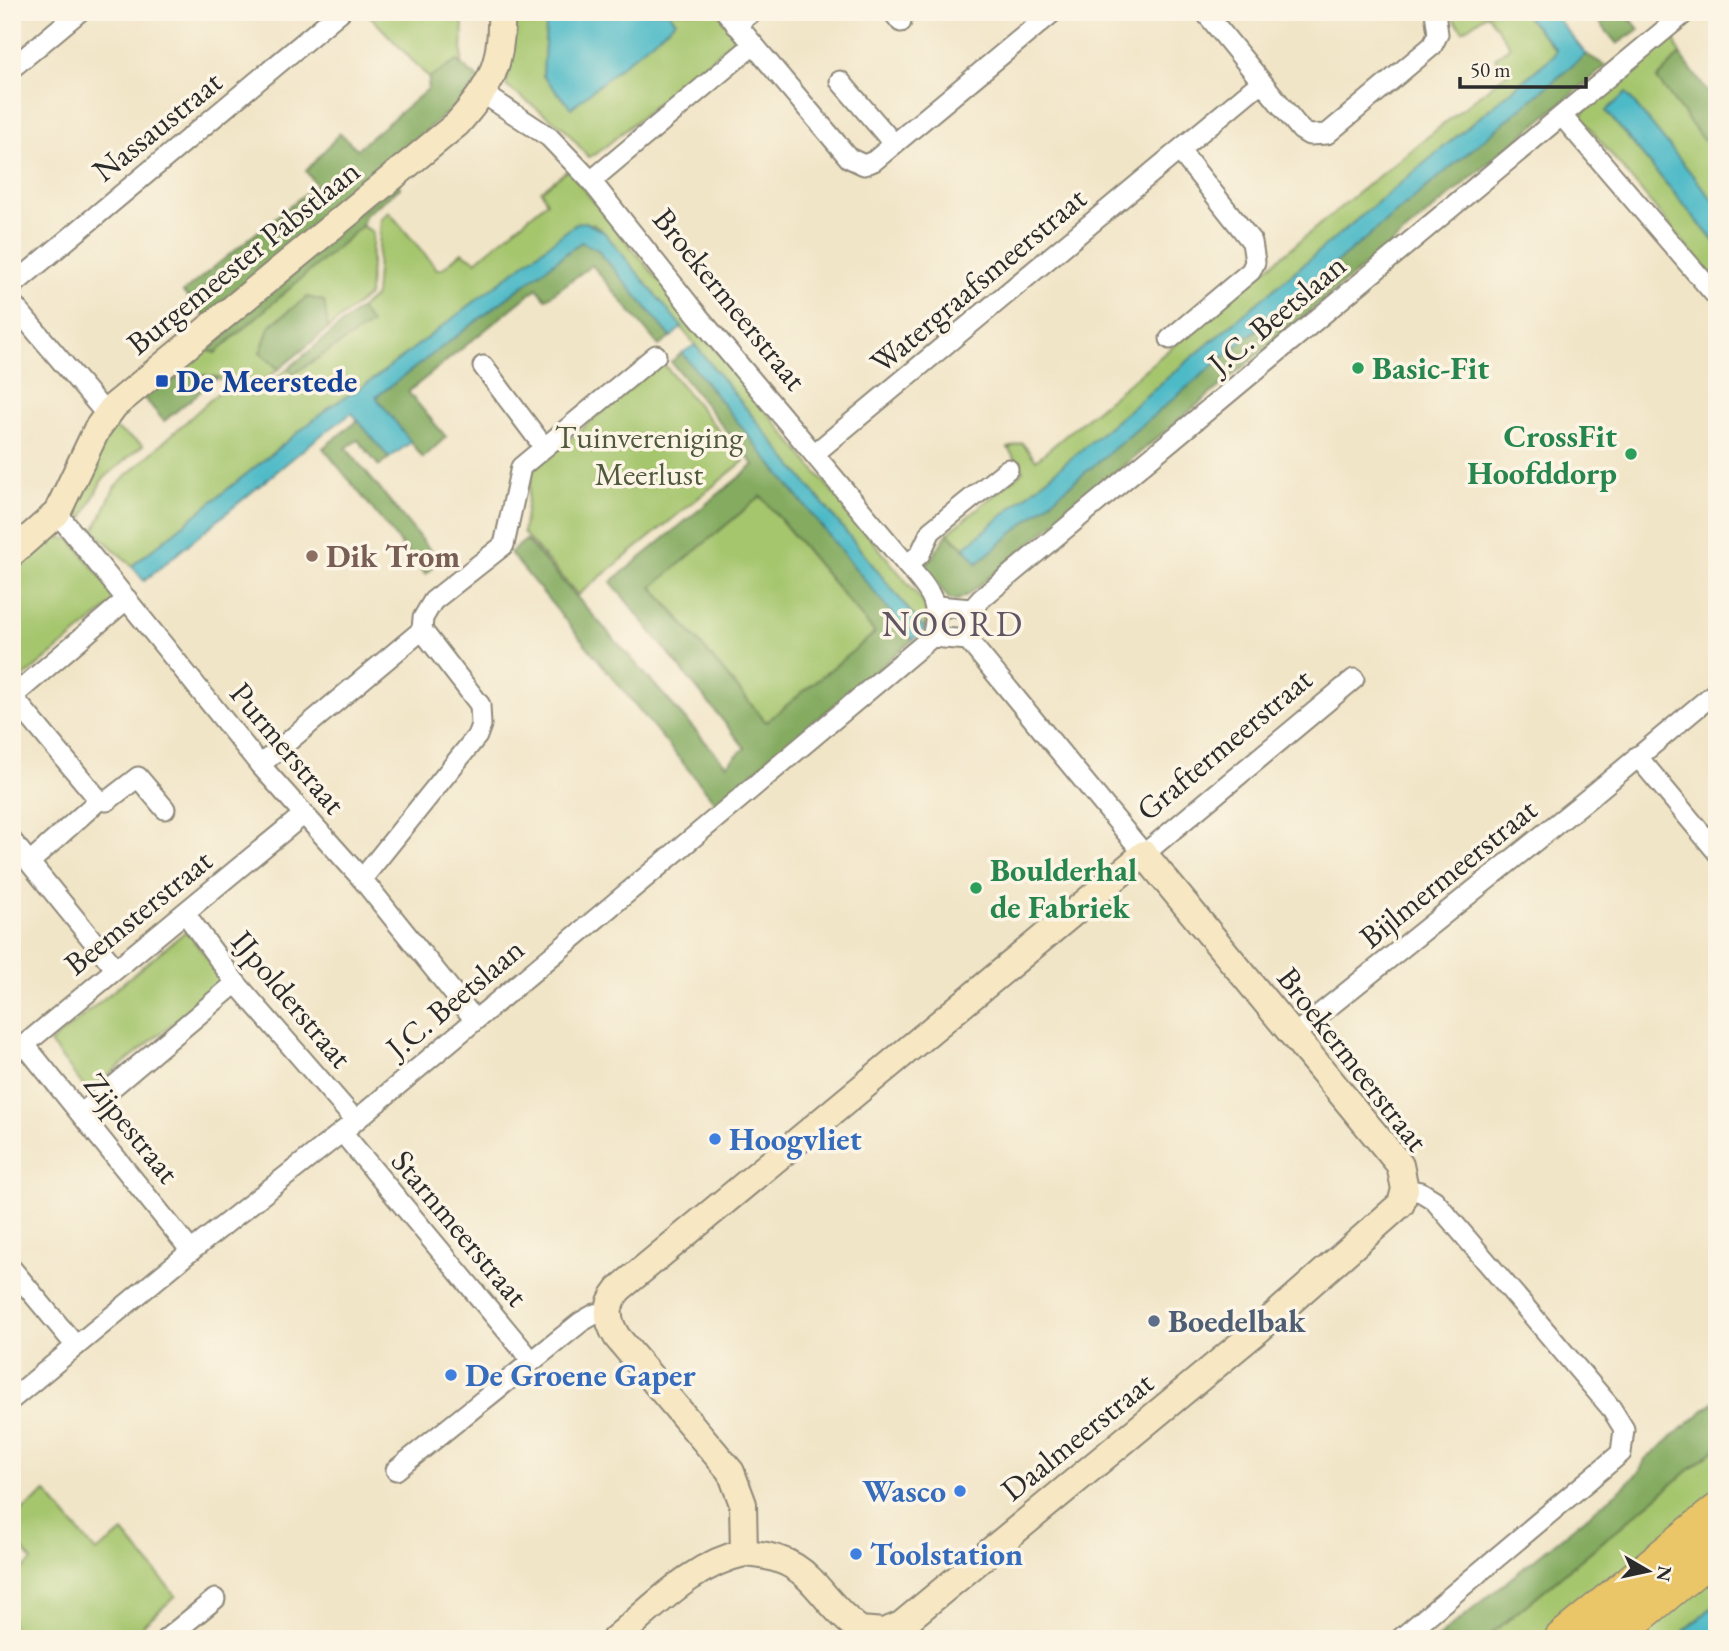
<svg xmlns="http://www.w3.org/2000/svg" width="1729" height="1651" viewBox="0 0 1729 1651" font-family="'EB Garamond',serif">
<style>
.green{fill:#a6c66e;stroke:#68784c;stroke-width:2}
.forest{fill:#84ab61;stroke:#586b46;stroke-width:2;fill-rule:evenodd}
.water{fill:#4dbac7;stroke:#3c7279;stroke-width:2}
.lines{fill:none;stroke-linecap:round;stroke-linejoin:round}
.street-casing{stroke:#8e8879;stroke-width:23}
.secondary-casing{stroke:#8e8879;stroke-width:30}
.highway-casing{stroke:#8e8879;stroke-width:38}
.street{stroke:#fff;stroke-width:19}
.secondary{stroke:#f7e8c3;stroke-width:26}
.highway{stroke:#eac669;stroke-width:35}
.leisure-dot{fill:#2e9e5b;stroke:#fcf5e5;stroke-width:2.5}
.transit-dot{fill:#1a4fb4;stroke:#fcf5e5;stroke-width:2.5}
.education-dot{fill:#8d6e63;stroke:#fcf5e5;stroke-width:2.5}
.shop-dot{fill:#3f7fe0;stroke:#fcf5e5;stroke-width:2.5}
.service-dot{fill:#5c6f8a;stroke:#fcf5e5;stroke-width:2.5}
.labels{text-anchor:middle;stroke-width:7;stroke-linejoin:round;paint-order:stroke}
.street-label{font-size:32px;fill:#2b2b2b;stroke:#fcf5e5}
.leisure-label{font-size:32px;font-weight:bold;fill:#27864d;stroke:#fcf5e5;text-anchor:start}
.transit-label{font-size:32px;font-weight:bold;fill:#164399;stroke:#fcf5e5;text-anchor:start}
.park-label{font-size:32px;fill:#505a3f;stroke:#fcf5e5}
.education-label{font-size:32px;font-weight:bold;fill:#785e54;stroke:#fcf5e5;text-anchor:start}
.shop-label{font-size:32px;font-weight:bold;fill:#366cbe;stroke:#fcf5e5;text-anchor:start}
.service-label{font-size:32px;font-weight:bold;fill:#4e5e75;stroke:#fcf5e5;text-anchor:start}
.quarter-label{font-size:35px;letter-spacing:2px;fill:#615564;stroke:#fcf5e5}
</style>
<rect width="100%" height="100%" fill="#fcf5e5"/>
<filter id="ink" filterUnits="userSpaceOnUse"><feTurbulence type="fractalNoise" baseFrequency=".0143" numOctaves="2"/><feDisplacementMap in="SourceGraphic" scale="14" xChannelSelector="R" yChannelSelector="G"/><feConvolveMatrix kernelMatrix="1 2 1 2 8 2 1 2 1" color-interpolation-filters="sRGB"/></filter>
<filter id="wash" filterUnits="userSpaceOnUse"><feTurbulence type="fractalNoise" baseFrequency=".00686" numOctaves="4" result="noise"/><feDisplacementMap in="SourceGraphic" scale="28" xChannelSelector="R" yChannelSelector="G"/><feGaussianBlur stdDeviation="1.57" result="paint"/><feColorMatrix in="noise" values="0 0 0 0 0 0 0 0 0 0 0 0 0 0 0 0 0 1.4 0 .05"/><feComposite in="paint" operator="in"/></filter>
<g filter="url(#wash)">
<rect width="100%" height="100%" fill="#f1e5c7"/>
<g class="green">
<path d="M372 12H463L462 63 457 61 429 78 369 15Z"/>
<path d="M511 12H547L543 76 675 21 668 12H718L738 37 596 154 588 157 565 129 506 86 512 55Z"/>
<path d="M1448 12H1522L1556 50 1554 55 965 547 948 533 1023 471 1008 448 1022 443 1036 460 1354 196 1507 73 1495 58 1510 46 1487 14 1463 31Z"/>
<path d="M1673 37 1680 54 1657 79 1703 139 1717 132V205L1606 111 1717 245V283L1581 118C1584 103 1656 50 1673 37Z"/>
<path d="M568 170 924 603 928 611 925 630 604 232 593 224H577L371 381 331 406 132 566 94 531 115 486 220 391 256 395 289 368 293 374 370 324 360 309 375 296 381 219 389 212 437 269H442L462 252 476 261 547 202 541 191Z"/>
<path d="M362 226 373 232 369 295 328 329 324 301 307 297 270 325 260 353 279 369 257 385 165 371 197 345 215 353Z"/>
<path d="M662 362 744 461 578 595 523 533 532 470Z"/>
<path d="M109 425 143 445 102 480 81 522 73 506Z"/>
<path d="M761 496 875 633 766 723 652 586Z"/>
<path d="M55 536 71 540 119 599 12 687V571Z"/>
<path d="M186 931 225 981 88 1092 50 1043Z"/>
<path d="M1713 1450 1717 1454V1500L1547 1639H1485Z"/>
<path d="M46 1492 96 1552 123 1532 176 1596 127 1639H12V1579L32 1561 12 1535V1519Z"/>
<path d="M1717 1570V1603L1675 1639H1636Z"/>
</g>
<g class="forest">
<path d="M1591 12H1625L1639 29 1617 44Z"/>
<path d="M1586 54 1606 66 969 594 958 600H950L925 568 948 533 978 562Z"/>
<path d="M1680 54 1717 105V132L1703 140 1657 79Z"/>
<path d="M457 61 480 80 459 103 205 317 183 292 316 185 306 171 340 133 357 149 428 89 429 78Z"/>
<path d="M398 180 400 188 365 215 362 226 215 353 197 345Z"/>
<path d="M581 242 597 249 671 337 659 346 592 265 546 299 537 288 408 392 446 437 423 458 376 397Z"/>
<path d="M307 297 324 301 328 329 279 369 260 353 270 326Z"/>
<path d="M360 309 371 324 293 374 289 368Z"/>
<path d="M682 353 913 640 716 803 510 553 526 540 726 765 745 748 611 582 754 465 671 362ZM761 496 875 633 766 722 652 587Z"/>
<path d="M165 371 218 377 164 421 139 392Z"/>
<path d="M358 420 389 458 379 466 358 440 346 448 439 561 425 574 323 448Z"/>
<path d="M1717 1399V1447L1485 1639H1436L1621 1489 1640 1471 1645 1460Z"/>
</g>
<g class="water">
<path d="M547 12H668L676 21 571 108 543 76Z"/>
<path d="M1522 12H1552L1586 54 977 563 965 547 1554 55 1556 49Z"/>
<path d="M1626 93 1717 205V245L1606 111Z"/>
<path d="M585 222 604 232 682 327 671 337 597 249 581 242 376 397 411 442 389 458 352 413 316 439 144 581 132 566 331 406 371 381 577 223Z"/>
<path d="M695 345 925 630 913 640 682 353Z"/>
<path d="M1717 1603V1639H1675Z"/>
</g>
</g>
<g filter="url(#ink)">
<g class="lines">
<defs>
<g id="street">
<path d="M726 12 849 158 864 165 874 161 1053 12"/>
<path d="M893 12 901 22"/>
<path d="M1205 12 1301 130 1309 135 1327 134 1432 46 1438 34 1435 12"/>
<path d="M736 25 752 12"/>
<path d="M12 68 79 12"/>
<path d="M840 81 894 144"/>
<path d="M1562 116 1717 297"/>
<path d="M591 181 752 46"/>
<path d="M12 286 340 12"/>
<path d="M12 303 107 415"/>
<path d="M1170 339 1251 271 1255 262 1252 242 1180 151"/>
<path d="M483 366 544 447"/>
<path d="M814 454 1261 82"/>
<path d="M57 513 260 765 362 879 475 1020"/>
<path d="M907 565 920 554 931 531 1008 469"/>
<path d="M937 606 972 609"/>
<path d="M422 630 423 618 433 601 504 545 521 467 656 355"/>
<path d="M932 637 968 640"/>
<path d="M968 640 972 609 982 598 1686 12"/>
<path d="M968 640 1144 854 1354 679"/>
<path d="M12 697 127 599"/>
<path d="M13 697 99 800 30 862"/>
<path d="M1637 756 1717 852"/>
<path d="M260 765 422 630 480 705 481 725 477 736 362 879"/>
<path d="M99 800 107 801 138 777 165 809"/>
<path d="M12 841 115 968"/>
<path d="M185 913 236 983 355 1120"/>
<path d="M1295 1034 1595 793 1717 691"/>
<path d="M25 1045 191 1251"/>
<path d="M12 1055 303 815"/>
<path d="M82 1113 236 983"/>
<path d="M342 1132 532 1361"/>
<path d="M12 1269 76 1346"/>
<path d="M12 1399 191 1251 342 1132 932 637C942 601 929 591 907 565L698 316 591 181 549 137 484 94"/>
<path d="M396 1470 581 1322 595 1314 607 1313"/>
<path d="M166 1639 215 1599"/>
<path d="M1400 1639 1621 1453 1624 1429 1611 1408 1434 1200 1421 1192 1405 1189"/>
</g>
<g id="secondary">
<path d="M12 553 57 513 97 429 114 406 457 124C491 86 503 64 501 12"/>
<path d="M1144 854 1400 1165 1405 1189 1401 1204 1257 1331 901 1625 884 1632 860 1630C811 1594 816 1558 744 1553L743 1504 731 1472 617 1337C606 1319 605 1306 619 1289Z"/>
<path d="M615 1639C655 1606 693 1564 744 1553"/>
</g>
<g id="highway">
<path d="M1562 1639 1717 1512"/>
<path d="M1611 1639 1717 1551"/>
</g>
</defs>
<use href="#street" class="street-casing"/>
<use href="#secondary" class="secondary-casing"/>
<use href="#highway" class="highway-casing"/>
<use href="#street" class="street"/>
<use href="#secondary" class="secondary"/>
<use href="#highway" class="highway"/>
</g>
</g>
<g class="leisure-dot">
<circle cx="1358" cy="368" r="7"/>
<circle cx="1631" cy="454" r="7"/>
<circle cx="976" cy="888" r="7"/>
</g>
<rect class="transit-dot" x="155" y="374" width="14" height="14" rx="3.5"/>
<circle class="education-dot" cx="312" cy="556" r="7"/>
<g class="shop-dot">
<circle cx="715" cy="1139" r="7"/>
<circle cx="451" cy="1375" r="7"/>
<circle cx="960" cy="1491" r="7"/>
<circle cx="856" cy="1554" r="7"/>
</g>
<circle class="service-dot" cx="1154" cy="1321" r="7"/>
<g class="labels">
<g class="street-label">
<text transform="translate(157 126) rotate(-39)" y="11">Nassaustraat</text>
<text transform="translate(243 257) rotate(-39)" y="11">Burgemeester Pabstlaan</text>
<text transform="translate(978 280) rotate(-40)" y="11">Watergraafsmeerstraat</text>
<text transform="translate(730 299) rotate(51)" y="11">Broekermeerstraat</text>
<text transform="translate(1277 314) rotate(-40)" y="11">J.C. Beetslaan</text>
<text transform="translate(1224 744) rotate(-40)" y="11">Graftermeerstraat</text>
<text transform="translate(288 748) rotate(50)" y="11">Purmerstraat</text>
<text transform="translate(1448 873) rotate(-39)" y="11">Bijlmermeerstraat</text>
<text transform="translate(138 912) rotate(-39)" y="11">Beemsterstraat</text>
<text transform="translate(455 998) rotate(-40)" y="11">J.C. Beetslaan</text>
<text transform="translate(292 999) rotate(50)" y="11">IJpolderstraat</text>
<text transform="translate(1353 1059) rotate(52)" y="11">Broekermeerstraat</text>
<text transform="translate(132 1128) rotate(51)" y="11">Zijpestraat</text>
<text transform="translate(460 1228) rotate(50)" y="11">Starnmeerstraat</text>
<text transform="translate(1077 1436) rotate(-39)" y="11">Daalmeerstraat</text>
</g>
<g class="leisure-label">
<text x="1372" y="379">Basic-Fit</text>
<text x="1617" y="447" text-anchor="end">CrossFit<tspan x="1617" dy="37">Hoofddorp</tspan></text>
<text x="990" y="881">Boulderhal<tspan x="990" dy="37">de Fabriek</tspan></text>
</g>
<g class="transit-label">
<text x="176" y="392">De Meerstede</text>
</g>
<g class="park-label">
<text x="649" y="448">Tuinvereniging<tspan x="649" dy="37">Meerlust</tspan></text>
</g>
<g class="education-label">
<text x="326" y="567">Dik Trom</text>
</g>
<g class="shop-label">
<text x="729" y="1150">Hoogvliet</text>
<text x="465" y="1386">De Groene Gaper</text>
<text x="946" y="1502" text-anchor="end">Wasco</text>
<text x="870" y="1565">Toolstation</text>
</g>
<g class="service-label">
<text x="1168" y="1332">Boedelbak</text>
</g>
<g class="quarter-label">
<text x="953" y="636">NOORD</text>
</g>
</g>
<rect width="1729" height="1651" fill="none" stroke="#fcf5e5" stroke-width="42"/>
<g transform="translate(1648 1571) rotate(99)" stroke="#fcf5e5" stroke-width="5" paint-order="stroke">
<path d="M0-5L12 26L0 18L-12 26Z" fill="#2b2b2b"/>
<text y="-10" font-size="19" font-weight="bold" text-anchor="middle" fill="#2b2b2b">N</text>
</g>
<path d="M1460 77v10h126v-10" fill="none" stroke="#2b2b2b" stroke-width="3.5"/>
<text x="1470" y="77" font-size="21" fill="#2b2b2b" stroke="#fcf5e5" stroke-width="5" paint-order="stroke">50 m</text>
</svg>
